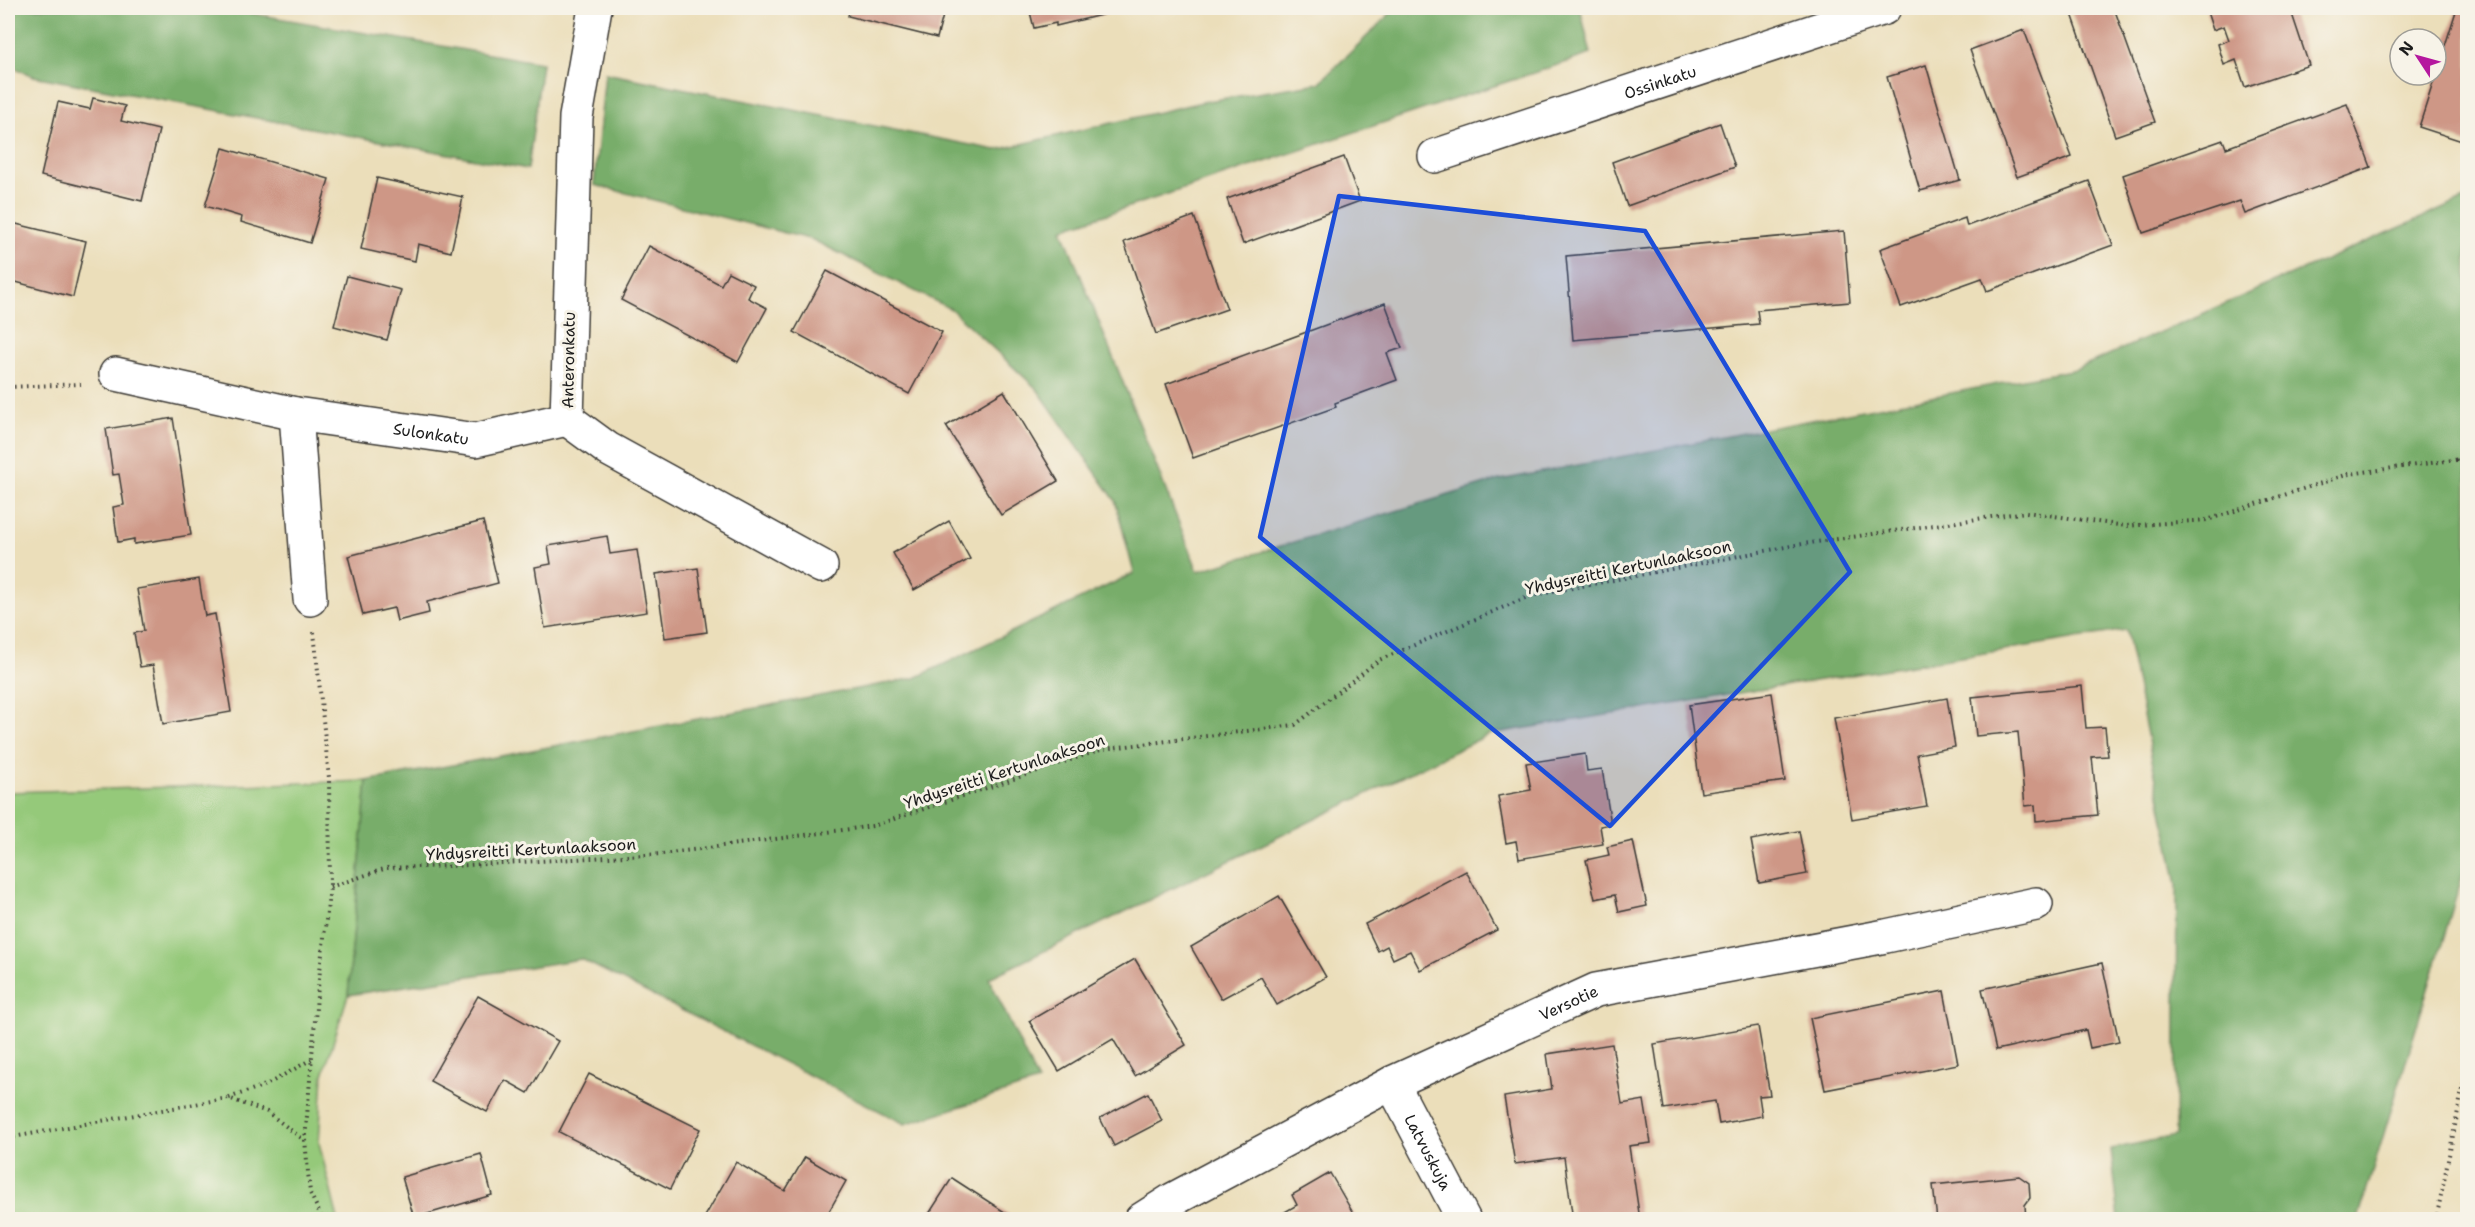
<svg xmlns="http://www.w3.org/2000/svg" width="2475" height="1227" viewBox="0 0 2475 1227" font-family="'Shantell Sans',sans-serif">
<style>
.green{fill:#95c97a;stroke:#58724b;stroke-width:1.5}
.forest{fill:#78ad6a;stroke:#4a6443;stroke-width:1.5}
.building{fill:#ce9786}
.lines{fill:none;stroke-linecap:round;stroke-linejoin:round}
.minor-casing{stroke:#3b3934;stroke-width:36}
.path{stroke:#3b3934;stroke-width:4;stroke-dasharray:1.5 4.5;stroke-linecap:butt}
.minor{stroke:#fff;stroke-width:33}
.marked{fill:#1d4ed8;fill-opacity:0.2;stroke:#1d4ed8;stroke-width:4.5;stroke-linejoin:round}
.labels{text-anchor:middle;stroke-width:6;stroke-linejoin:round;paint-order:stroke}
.street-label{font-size:16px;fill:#1c1c1c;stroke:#f7f3e8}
</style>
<rect width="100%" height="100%" fill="#f7f3e8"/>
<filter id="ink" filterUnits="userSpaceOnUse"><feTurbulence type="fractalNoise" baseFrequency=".0167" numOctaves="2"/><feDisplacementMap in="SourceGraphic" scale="12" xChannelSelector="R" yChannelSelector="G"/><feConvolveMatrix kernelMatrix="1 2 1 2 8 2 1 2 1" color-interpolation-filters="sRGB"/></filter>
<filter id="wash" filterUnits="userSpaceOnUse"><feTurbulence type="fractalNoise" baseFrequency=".008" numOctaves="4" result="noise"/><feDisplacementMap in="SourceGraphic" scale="24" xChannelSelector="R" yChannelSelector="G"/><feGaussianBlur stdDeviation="1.35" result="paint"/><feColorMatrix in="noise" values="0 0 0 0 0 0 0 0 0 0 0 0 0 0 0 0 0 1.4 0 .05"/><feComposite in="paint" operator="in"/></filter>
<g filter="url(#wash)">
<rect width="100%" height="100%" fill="#ebdeba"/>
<path class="green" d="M367 781 348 995 323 1075 319 1143 338 1219H8V792Z"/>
<g class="forest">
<path d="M8 8H220L542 63 528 169 33 76 8 65Z"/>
<path d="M1396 8H1580L1591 54 1062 229 1198 571 1495 481 2076 369 2467 198V861L2358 1219H2119L2111 1149 2175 1136 2177 885 2126 630 1490 734 989 978 1038 1082 905 1124 581 959 348 995 367 781 915 678 1134 573 1115 500 1037 389 951 309 813 240 594 185 605 73 996 150 1202 102 1319 83Z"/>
</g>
<g id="blocks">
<g class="building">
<path d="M850 8H945L937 38 848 16Z"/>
<path d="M1029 8H1130L1056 26V23L1034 28Z"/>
<path d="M2080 8H2114L2155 122 2115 136 2071 11Z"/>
<path d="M2216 8H2290L2309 65 2245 87 2236 60 2224 65 2218 44 2229 40 2224 26 2213 30 2207 12Z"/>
<path d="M2457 8H2468V143L2419 127Z"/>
<path d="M2024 30 2072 157 2017 177 1970 50Z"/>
<path d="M1926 65 1960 180 1920 191 1887 77Z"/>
<path d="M93 98 125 106 121 121 159 130 142 201 41 176 58 102 90 109Z"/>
<path d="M2347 104 2371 167 2245 214 2240 201 2143 233 2123 175 2223 140 2226 148Z"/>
<path d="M1720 123 1735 167 1627 206 1612 162Z"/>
<path d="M223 148 329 179 310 243 241 222 242 217 205 206Z"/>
<path d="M1344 157 1360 201 1243 244 1227 199Z"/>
<path d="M377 178 463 197 451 252 418 244 415 261 361 249Z"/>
<path d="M2089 181 2113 245 1987 291 1982 278 1901 307 1880 249 1965 218 1967 226Z"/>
<path d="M1194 216 1227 309 1156 334 1124 242Z"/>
<path d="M8 222 86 241 73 297 8 280Z"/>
<path d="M1844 231 1850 302 1757 310 1759 324 1573 340 1566 256Z"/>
<path d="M649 246 721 285 728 272 754 285 748 298 767 308 738 362 621 300Z"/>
<path d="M827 271 942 332 909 394 794 332Z"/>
<path d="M347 276 401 290 387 340 334 326Z"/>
<path d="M1385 303 1402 348 1387 353 1397 380 1335 403 1336 407 1193 458 1166 384Z"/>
<path d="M1004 391 1058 481 1001 515 946 426Z"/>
<path d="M173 418 191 535 134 544V539L118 542 113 507 124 505 119 474 113 475 106 429Z"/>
<path d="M483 521 498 583 427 602 429 613 397 621 394 608 363 615 348 556Z"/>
<path d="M949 521 970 559 914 590 893 553Z"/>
<path d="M607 536 610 554 637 550 647 612 545 628 535 567 551 564 548 546Z"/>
<path d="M698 568 707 632 665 638 656 574Z"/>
<path d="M199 579 205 616 215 614 231 712 163 724 153 665 140 667 134 633 144 631 137 589Z"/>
<path d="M2082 686 2086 728 2105 727 2108 756 2092 757 2098 815 2036 821 2035 805 2025 806 2018 732 1976 736 1972 697Z"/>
<path d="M1772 693 1785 781 1701 793 1689 705Z"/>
<path d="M1947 698 1955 747 1917 754 1927 806 1852 819 1834 718Z"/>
<path d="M1585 754 1587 771 1602 769 1611 824 1600 826 1603 844 1519 859 1516 841 1506 843 1498 796 1531 790 1526 763Z"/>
<path d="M1799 831 1807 874 1759 883 1751 840Z"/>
<path d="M1633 841 1647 906 1619 912 1615 895 1595 899 1586 860 1609 855 1607 847Z"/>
<path d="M1466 871 1497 930 1420 970 1410 951 1393 959 1387 946 1378 951 1365 924Z"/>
<path d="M1279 896 1326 977 1277 1005 1261 977 1221 999 1191 947Z"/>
<path d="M1135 959 1186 1045 1135 1076 1113 1039 1059 1071 1029 1021Z"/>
<path d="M2102 963 2119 1042 2090 1048 2086 1030 1996 1050 1982 989Z"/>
<path d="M1944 991 1958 1064 1825 1090 1810 1018Z"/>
<path d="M478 996 558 1041 528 1093 505 1080 487 1112 430 1081Z"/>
<path d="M1758 1026 1770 1095 1759 1096 1762 1116 1719 1124 1715 1101 1664 1109 1654 1044Z"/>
<path d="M1612 1044 1622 1104 1644 1100 1651 1143 1629 1146 1640 1220H1573L1564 1157 1515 1164 1504 1097 1552 1089 1547 1054Z"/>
<path d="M589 1074 700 1129 670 1189 559 1132Z"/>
<path d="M1148 1093 1162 1121 1114 1146 1100 1118Z"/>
<path d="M481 1154 492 1195 414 1218 402 1177Z"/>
<path d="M805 1157 846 1181 824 1220H703L736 1162 785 1191Z"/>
<path d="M1330 1173 1357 1220H1271L1297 1205 1292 1195Z"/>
<path d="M2019 1176 2029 1183 2030 1198 2025 1205 2026 1220H1937L1933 1185Z"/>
<path d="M952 1178 1017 1220H925Z"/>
</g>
</g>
</g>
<g filter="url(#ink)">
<use href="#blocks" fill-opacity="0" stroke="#3b3934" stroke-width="1.5"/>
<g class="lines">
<defs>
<g id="minor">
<path d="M595 8 576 117 567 419 608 449 821 566"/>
<path id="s1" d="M1435 156 1884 8"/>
<path d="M116 374 296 414"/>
<path id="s2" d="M310 599 296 414 476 440 567 419"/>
<path id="s3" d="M1392 1083 1464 1220"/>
<path id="s4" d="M1141 1220 1174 1199 1392 1083 1596 990 1886 936 2036 904"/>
</g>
</defs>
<use href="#minor" class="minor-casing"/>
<g class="path">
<path d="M8 387 81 384"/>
<path d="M2456 460 2468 466"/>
<path d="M314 632 329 778 330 887 317 996 305 1140 310 1193 323 1220"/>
<path d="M330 887 387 868 450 866 662 854 873 826 1103 749 1295 725 1379 660 1530 596 1796 545 2026 512 2126 526 2207 520 2349 474 2468 458"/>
<path d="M229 1098 268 1084 312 1059"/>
<path d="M8 1138 228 1098 267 1112 304 1140"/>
<path d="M2436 1220 2468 1061"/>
</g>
<use href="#minor" class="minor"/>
</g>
</g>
<path class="marked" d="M1339 196 1645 231 1850 572 1610 826 1260 537Z"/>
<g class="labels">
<g class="street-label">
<text dy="6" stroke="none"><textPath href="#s1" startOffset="237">Ossinkatu</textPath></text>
<text transform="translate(568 360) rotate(-89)" y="6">Anteronkatu</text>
<text dy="6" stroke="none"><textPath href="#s2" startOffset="322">Sulonkatu</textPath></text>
<text transform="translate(1628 567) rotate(-12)" y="6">Yhdysreitti Kertunlaaksoon</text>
<text transform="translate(1004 771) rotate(-18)" y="6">Yhdysreitti Kertunlaaksoon</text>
<text transform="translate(531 849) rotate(-3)" y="6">Yhdysreitti Kertunlaaksoon</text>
<text dy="6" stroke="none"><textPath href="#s4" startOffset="480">Versotie</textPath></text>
<text dy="6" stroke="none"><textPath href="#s3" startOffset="78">Latvuskuja</textPath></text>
</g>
</g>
<rect width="2475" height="1227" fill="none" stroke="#f7f3e8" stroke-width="30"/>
<g transform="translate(2418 57) rotate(306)"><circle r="28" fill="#f7f3e8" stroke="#9f9d96" stroke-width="1.5"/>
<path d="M0-4.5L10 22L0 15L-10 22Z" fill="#b5179e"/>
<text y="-9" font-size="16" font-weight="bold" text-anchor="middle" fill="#1c1c1c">N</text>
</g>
</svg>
